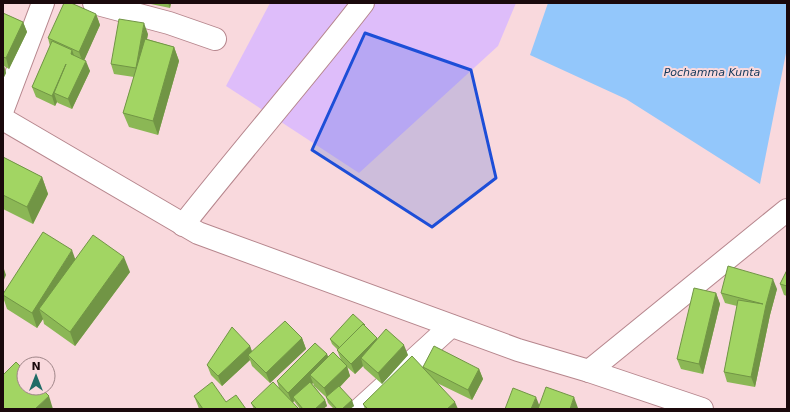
<svg xmlns="http://www.w3.org/2000/svg" width="790" height="412" viewBox="0 0 790 412" font-family="'DejaVu Sans',sans-serif">
<style>
.green{fill:#debdfa}
.water{fill:#93c7fb}
.lines{fill:none;stroke-linecap:round;stroke-linejoin:round}
.minor-casing{stroke:#b6868d;stroke-width:24}
.minor{stroke:#fff;stroke-width:22}
.wall{fill:#8bb755}
.shaded-wall{fill:#719545}
.building{fill:#a2d563;stroke:#719545}
.marked{fill:#1d4ed8;fill-opacity:0.2;stroke:#1d4ed8;stroke-width:3;stroke-linejoin:round}
.labels{text-anchor:middle;stroke-width:4;stroke-linejoin:round;paint-order:stroke}
.water-label{font-size:11px;font-style:italic;fill:#103658;stroke:#f9d9dd}
</style>
<rect width="100%" height="100%" fill="#f9d9dd"/>
<path class="green" d="M270 3H516L498 46 359 173 226 86Z"/>
<path class="water" d="M548 3H787V48L760 184 626 99 530 55Z"/>
<g class="lines">
<defs>
<g id="minor">
<path d="M94 3 169 23 215 39"/>
<path d="M3 109 43 3"/>
<path d="M3 119 198 233 518 350 589 371 702 409"/>
<path d="M183 225C242 150 305 78 363 3"/>
<path d="M589 371 787 210"/>
<path d="M360 409 451 326"/>
</g>
</defs>
<use href="#minor" class="minor-casing"/>
<use href="#minor" class="minor"/>
</g>
<g class="wall">
<path d="M146 3H171L170 8Z"/>
<path d="M3 13 23 22 27 32 9 69 4 66 6 73 3 79Z"/>
<path d="M96 14 100 25 84 60 90 71 72 109 58 103 57 102 55 106 36 97 32 87 50 46 48 38Z"/>
<path d="M148 34 147 39 174 47 179 61 158 135 129 127 123 113 134 77 114 74 111 64Z"/>
<path d="M3 157 42 177 48 194 33 224 3 209Z"/>
<path d="M75 260 130 272 75 346 44 324 43 319 37 328 7 309 3 297V294Z"/>
<path d="M787 270V296L784 295 780 284Z"/>
<path d="M777 289 770 315 755 387 727 382 724 372 737 306 725 303 721 293Z"/>
<path d="M716 293 720 304 703 374 681 369 677 359Z"/>
<path d="M365 326 377 338V339L408 355 382 384 364 368 363 366 355 374 347 367 350 376 340 387 354 406 350 409H334L328 403 326 397 314 386 313 383 312 384 325 400 327 406 323 409H300L294 401 293 403 299 409H254L251 403 279 388 277 381 327 354 328 357 341 360 337 350H338L332 344 330 339Z"/>
<path d="M302 338 306 349 270 383 252 366 250 360 222 386 211 375 207 365 250 346 252 352Z"/>
<path d="M423 367 479 369 483 379 472 400 437 383 458 409H365L363 404 423 368Z"/>
<path d="M194 396 226 402 246 409H199L198 406Z"/>
</g>
<g class="shaded-wall">
<path d="M168 3H171L170 8Z"/>
<path d="M96 14 100 25 83 63 79 52Z"/>
<path d="M23 22 27 32 9 69 6 58Z"/>
<path d="M144 23 148 34 139 78 136 68Z"/>
<path d="M174 47 179 61 158 135 153 121Z"/>
<path d="M72 50 76 61 71 54Z"/>
<path d="M86 61 90 71 72 109 68 99Z"/>
<path d="M3 63 6 73 3 79Z"/>
<path d="M66 64 54 93 57 102 55 106 52 96Z"/>
<path d="M42 177 48 194 33 224 27 207Z"/>
<path d="M72 250 77 264 39 309 43 319 37 328 32 313Z"/>
<path d="M124 257 130 272 75 346 70 332Z"/>
<path d="M3 266 6 275 3 282Z"/>
<path d="M773 279 777 289 770 315 755 387 751 377 766 305Z"/>
<path d="M716 293 720 304 703 374 699 364Z"/>
<path d="M302 338 306 349 270 383 266 373Z"/>
<path d="M377 338 381 348 361 358 363 366 355 374 351 364Z"/>
<path d="M404 345 408 355 382 384 378 373Z"/>
<path d="M250 346 254 357 248 355 250 360 222 386 218 376Z"/>
<path d="M327 354 331 365 310 375 313 383 295 400 293 397 294 401 292 403 288 393Z"/>
<path d="M347 366 350 376 328 399 324 388Z"/>
<path d="M479 369 483 379 472 400 468 390Z"/>
<path d="M49 396 53 409H35Z"/>
<path d="M536 397 540 407 539 409H531Z"/>
<path d="M574 397 578 408 577 409H570Z"/>
<path d="M325 400 327 406 323 409H315Z"/>
<path d="M352 400 354 406 350 409H342Z"/>
<path d="M455 402 458 409H447Z"/>
</g>
<g class="building">
<path d="M64 3H71L96 14 79 52 48 38Z"/>
<path d="M3 13 23 22 6 58 3 57Z"/>
<path d="M119 19 144 23 136 68 111 64Z"/>
<path d="M145 39 174 47 153 121 123 113Z"/>
<path d="M52 41 72 50 71 54 86 61 68 99 54 93 66 64 52 96 32 87Z"/>
<path d="M3 157 42 177 27 207 3 195Z"/>
<path d="M43 232 72 250 32 313 3 295V294Z"/>
<path d="M93 235 124 257 70 332 39 309Z"/>
<path d="M728 266 773 279 766 305 751 377 724 372 738 300 763 304 721 293Z"/>
<path d="M787 270V286L780 284Z"/>
<path d="M694 288 716 293 699 364 677 359Z"/>
<path d="M353 314 365 325 363 324 340 348 330 339Z"/>
<path d="M285 321 302 338 266 373 248 355Z"/>
<path d="M363 324 377 338 351 364 337 350Z"/>
<path d="M232 327 250 346 218 376 207 365Z"/>
<path d="M386 329 404 345 378 373 361 358Z"/>
<path d="M315 343 327 354 288 393 277 381Z"/>
<path d="M434 346 479 369 468 390 423 367Z"/>
<path d="M333 352 347 366 324 388 310 375Z"/>
<path d="M412 356 455 402 447 409H368L363 404Z"/>
<path d="M16 362 24 370V388H41L49 396 35 409H3V375Z"/>
<path d="M212 382 226 402 236 395 246 409H203L194 396Z"/>
<path d="M273 382 299 409H257L251 403Z"/>
<path d="M310 382 325 400 315 409H303L293 397Z"/>
<path d="M339 386 352 400 342 409H337L326 397Z"/>
<path d="M546 387 574 397 570 409H538Z"/>
<path d="M513 388 536 397 531 409H505Z"/>
</g>
<path class="marked" d="M365 33 471 70 496 178 432 227 312 150Z"/>
<g class="labels">
<g class="water-label">
<text x="712" y="76">Pochamma Kunta</text>
</g>
</g>
<rect width="790" height="412" fill="none" stroke="#1a090c" stroke-width="8"/>
<g transform="translate(36 376)"><circle r="19" fill="#f9d9dd" stroke="#a08689"/>
<path d="M0-3L7 15L0 10L-7 15Z" fill="#216c67"/>
<text y="-6" font-size="11" font-weight="bold" text-anchor="middle" fill="#1a090c">N</text>
</g>
</svg>
